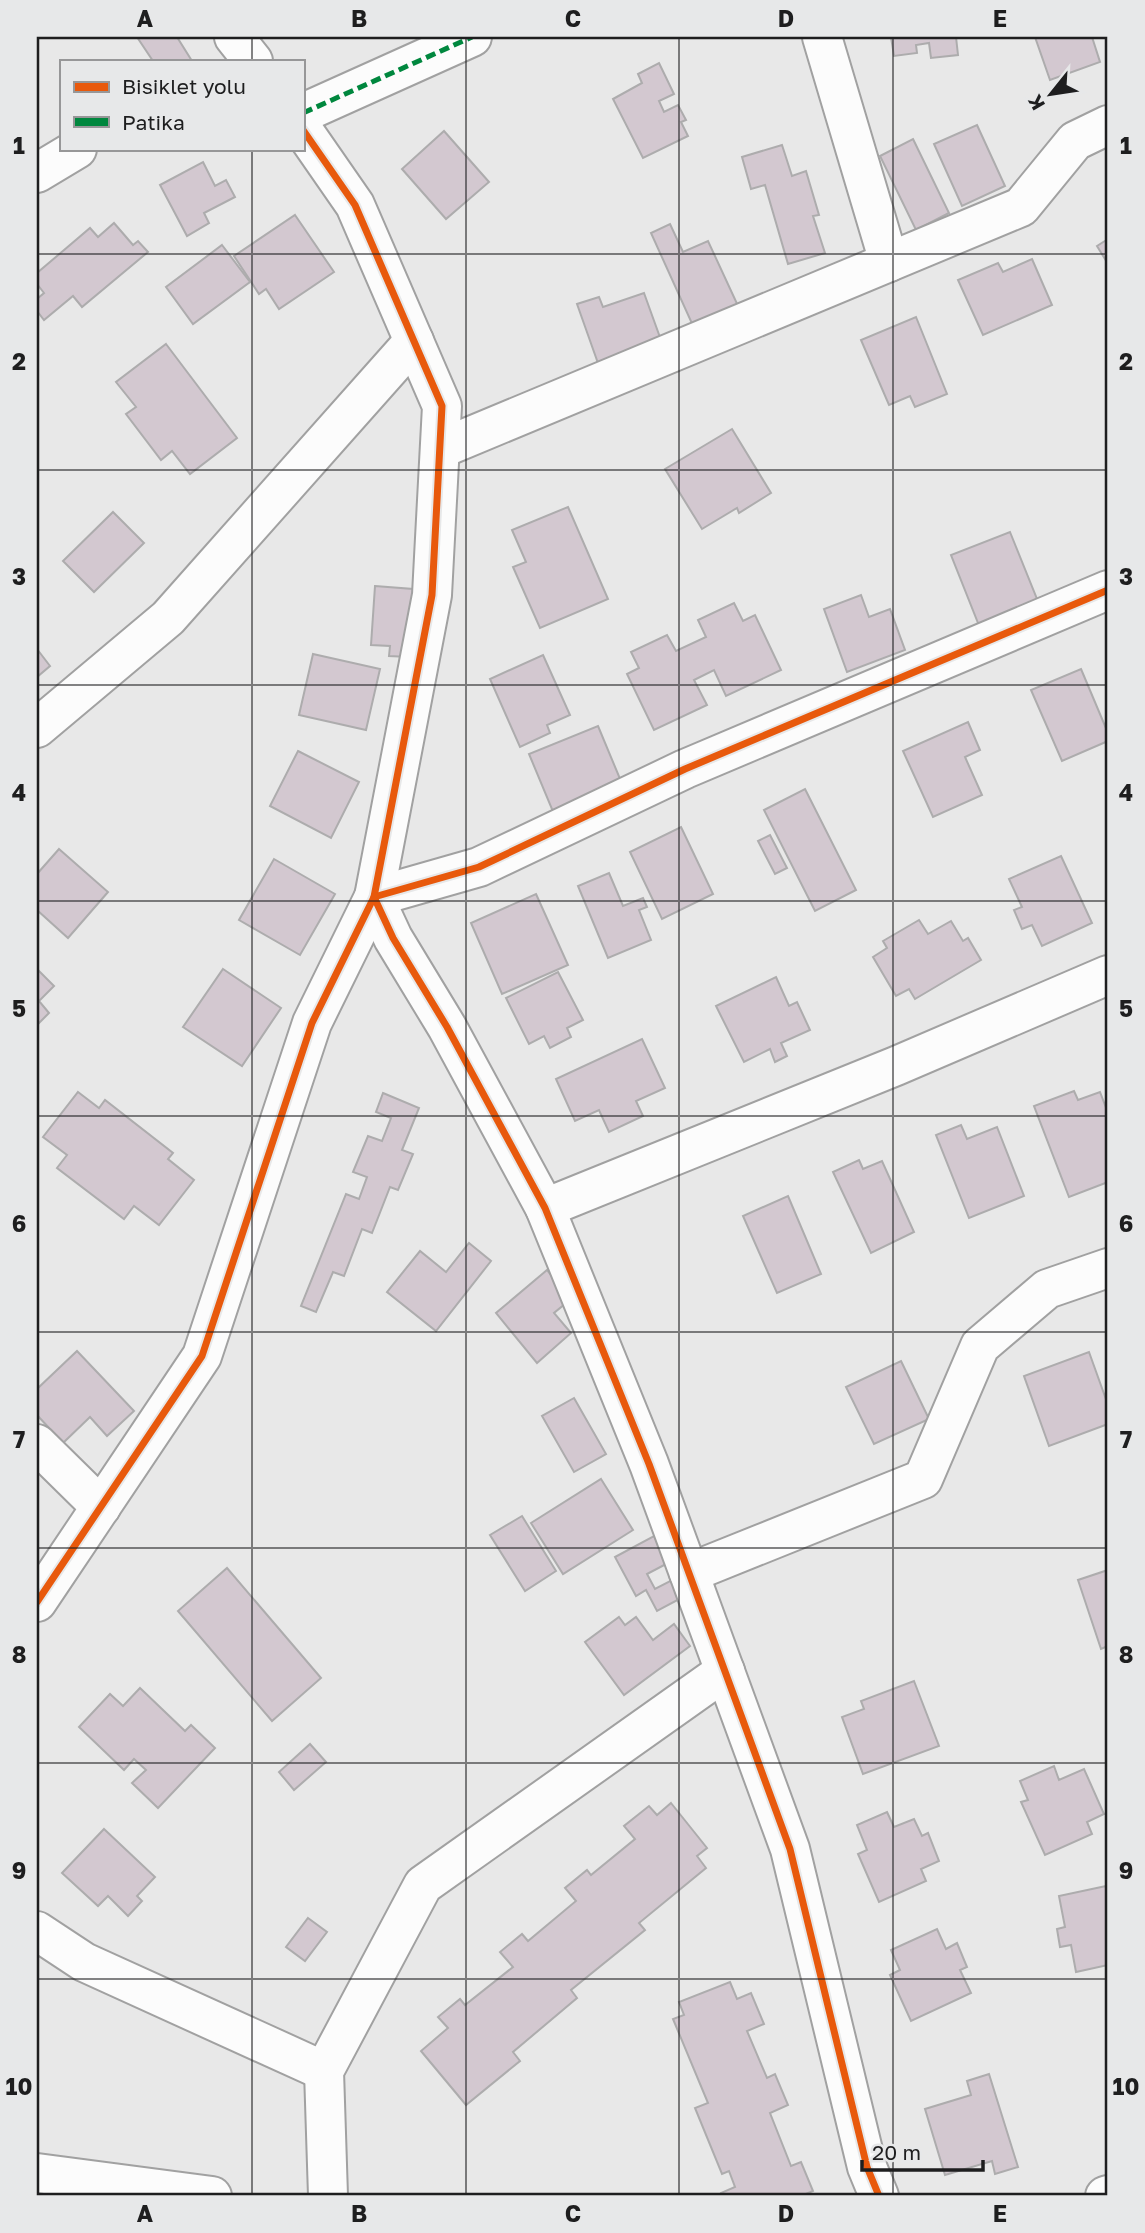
<svg xmlns="http://www.w3.org/2000/svg" width="1145" height="2233" viewBox="0 0 1145 2233" font-family="'Golos Text',sans-serif">
<style>
.building{fill:#d3c8d0;stroke:#adacad;stroke-width:2}
.lines{fill:none;stroke-linecap:round;stroke-linejoin:round}
.street-casing{stroke:#a1a1a1;stroke-width:42}
.street{stroke:#fcfcfc;stroke-width:38}
.quiet{stroke:#00873e;stroke-width:5;stroke-dasharray:10 5;stroke-linecap:butt}
.cycleway-casing{stroke:#e7e8e9;stroke-width:11}
.cycleway{stroke:#e8590c;stroke-width:7}
.grid{fill:none;stroke:#1e1e1f;stroke-width:2;stroke-opacity:0.55}
.neatline{fill:none;stroke:#1e1e1f;stroke-width:2.5}
.grid-label{font-size:23px;text-anchor:middle;font-weight:bold;fill:#1e1e1f}
</style>
<rect width="100%" height="100%" fill="#e8e8e8"/>
<g class="building">
<path d="M137 37H177L192 61H153Z"/>
<path d="M891 37H956L958 55 931 58 929 43 916 45 917 53 894 56Z"/>
<path d="M1035 37H1092L1100 62 1050 80Z"/>
<path d="M659 63 674 94 659 101 664 112 678 105 686 120 681 122 688 136 643 158 613 99 642 83 638 74Z"/>
<path d="M977 125 1005 186 962 206 934 144Z"/>
<path d="M444 131 489 182 446 219 402 169Z"/>
<path d="M913 139 949 213 916 230 880 156Z"/>
<path d="M782 145 792 176 806 171 819 215 813 216 825 253 788 264 765 185 751 189 742 157Z"/>
<path d="M203 162 215 186 226 180 235 197 204 213 209 223 187 236 160 185Z"/>
<path d="M295 215 334 272 279 309 266 289 259 294 234 256Z"/>
<path d="M114 223 133 245 138 241 148 252 82 307 73 296 44 320 37 311V299L44 293 37 284V273L90 228 98 237Z"/>
<path d="M670 224 683 252 708 241 739 308 694 328 651 233Z"/>
<path d="M1108 239V264L1097 246Z"/>
<path d="M222 245 250 282 193 324 166 287Z"/>
<path d="M1032 259 1052 305 983 335 958 280 998 263 1003 272Z"/>
<path d="M644 293 662 343 599 366 577 304 599 297 603 307Z"/>
<path d="M916 317 947 394 915 407 910 396 889 405 861 340Z"/>
<path d="M166 344 237 438 190 474 172 451 161 460 126 414 136 407 116 382Z"/>
<path d="M732 429 771 493 739 513 737 508 702 529 665 469Z"/>
<path d="M568 507 608 599 540 628 513 567 526 562 512 530Z"/>
<path d="M113 512 144 543 94 592 63 561Z"/>
<path d="M1010 532 1039 604 980 628 951 555Z"/>
<path d="M375 586 413 589 409 657 389 656 390 646 371 645Z"/>
<path d="M861 595 869 617 890 609 905 650 847 672 824 609Z"/>
<path d="M734 603 743 621 755 615 781 670 726 696 714 670 694 680 707 705 654 730 627 674 639 668 631 652 667 635 676 651 706 637 698 620Z"/>
<path d="M37 649 50 666 37 677Z"/>
<path d="M313 654 380 669 366 730 299 715Z"/>
<path d="M543 655 570 715 547 725 550 733 520 747 490 679Z"/>
<path d="M1081 669 1108 733V741L1062 761 1031 690Z"/>
<path d="M968 722 980 750 965 757 982 795 933 817 903 751Z"/>
<path d="M598 726 623 786 554 814 529 754Z"/>
<path d="M298 751 359 782 331 838 270 806Z"/>
<path d="M805 789 856 890 815 911 764 810Z"/>
<path d="M681 827 713 894 662 919 630 852Z"/>
<path d="M770 835 787 868 775 874 758 841Z"/>
<path d="M59 849 108 892 68 938 37 910V874Z"/>
<path d="M1061 856 1092 923 1042 946 1032 925 1022 929 1014 910 1022 907 1009 879Z"/>
<path d="M274 859 335 894 300 955 239 920Z"/>
<path d="M609 873 623 906 643 898 647 907 639 910 651 940 608 958 578 886Z"/>
<path d="M536 894 568 965 502 994 471 923Z"/>
<path d="M919 920 928 934 951 921 963 941 968 938 981 960 915 999 909 989 896 996 873 957 887 948 883 941Z"/>
<path d="M37 969 54 986 39 1001 49 1013 37 1025Z"/>
<path d="M223 969 281 1008 242 1066 183 1027Z"/>
<path d="M558 972 583 1020 567 1028 571 1037 550 1048 544 1036 529 1044 506 998Z"/>
<path d="M776 977 789 1006 797 1002 810 1030 781 1043 787 1056 775 1062 770 1049 744 1062 716 1006Z"/>
<path d="M642 1039 665 1088 636 1101 643 1116 609 1132 599 1110 575 1121 556 1079Z"/>
<path d="M1074 1091 1078 1100 1100 1092 1108 1113V1182L1069 1197 1034 1106Z"/>
<path d="M78 1092 99 1108 105 1100 173 1153 168 1159 194 1180 159 1225 134 1206 124 1219 57 1168 67 1155 43 1137Z"/>
<path d="M383 1093 419 1108 402 1150 413 1154 398 1190 390 1187 372 1233 362 1229 344 1276 333 1272 316 1312 301 1306 346 1194 359 1199 367 1177 353 1172 368 1136 382 1141 391 1118 376 1112Z"/>
<path d="M961 1125 967 1139 997 1127 1024 1196 969 1218 936 1135Z"/>
<path d="M859 1160 863 1169 882 1161 914 1232 871 1253 833 1172Z"/>
<path d="M788 1196 821 1274 777 1293 743 1216Z"/>
<path d="M469 1243 491 1261 436 1331 387 1292 420 1251 446 1272Z"/>
<path d="M547 1270 571 1299 554 1313 571 1333 537 1363 496 1313Z"/>
<path d="M77 1351 134 1411 107 1436 90 1417 63 1443 37 1415V1389Z"/>
<path d="M1089 1352 1108 1405V1424L1049 1446 1024 1376Z"/>
<path d="M901 1361 929 1419 874 1444 846 1387Z"/>
<path d="M574 1398 606 1454 574 1472 542 1416Z"/>
<path d="M601 1479 633 1530 563 1574 531 1523Z"/>
<path d="M522 1516 556 1571 525 1591 490 1535Z"/>
<path d="M654 1536 668 1563 647 1574 655 1589 676 1578 685 1596 657 1611 646 1590 636 1596 615 1557Z"/>
<path d="M227 1568 321 1678 272 1721 178 1611Z"/>
<path d="M1108 1570V1646L1101 1649 1078 1580Z"/>
<path d="M619 1617 625 1625 636 1617 653 1640 674 1624 690 1646 624 1695 585 1642Z"/>
<path d="M914 1681 939 1746 863 1774 842 1717 864 1709 861 1701Z"/>
<path d="M140 1688 185 1731 191 1725 215 1748 158 1808 132 1783 146 1770 134 1759 124 1770 79 1727 110 1694 123 1706Z"/>
<path d="M310 1744 326 1762 294 1790 279 1772Z"/>
<path d="M1054 1766 1059 1780 1084 1769 1104 1814 1087 1822 1092 1834 1045 1855 1021 1802 1028 1800 1020 1781Z"/>
<path d="M671 1803 707 1848 697 1856 706 1868 639 1923 645 1930 571 1990 577 1998 513 2052 520 2061 466 2105 421 2051 448 2028 438 2017 460 1999 465 2005 513 1967 500 1952 522 1934 528 1941 576 1901 565 1888 587 1870 591 1875 635 1839 624 1826 649 1806 657 1815Z"/>
<path d="M887 1812 894 1827 914 1819 922 1836 928 1833 939 1861 921 1869 926 1881 879 1902 858 1854 867 1850 857 1825Z"/>
<path d="M104 1829 155 1877 137 1896 142 1901 128 1916 108 1896 98 1906 62 1873Z"/>
<path d="M1106 1886 1108 1965 1076 1972 1071 1945 1060 1947 1057 1929 1065 1927 1059 1896Z"/>
<path d="M308 1918 327 1932 305 1961 286 1947Z"/>
<path d="M937 1929 946 1949 957 1943 967 1967 960 1970 971 1993 911 2021 890 1975 900 1970 891 1950Z"/>
<path d="M730 1982 737 1999 751 1993 764 2024 747 2031 767 2078 775 2074 788 2105 770 2113 791 2166 801 2162 813 2191 801 2196H722L721 2193 735 2187 729 2171 722 2174 695 2108 708 2103 673 2019 684 2015 679 2002Z"/>
<path d="M989 2074 1018 2167 995 2174 992 2161 945 2175 925 2109 971 2095 967 2081Z"/>
</g>
<g class="lines">
<defs>
<g id="street">
<path d="M234 37 253 61"/>
<path d="M822 37 889 262"/>
<path d="M303 113 472 37"/>
<path d="M303 130 355 205 442 406 432 595 374 897 393 938 447 1027 545 1208 649 1464 790 1849 867 2167 879 2196"/>
<path d="M37 173 77 149"/>
<path d="M440 449 1021 207 1075 141 1108 125"/>
<path d="M37 728 168 618 414 341"/>
<path d="M545 1208 896 1066 1108 975"/>
<path d="M37 1444 101 1507"/>
<path d="M689 1573 923 1479 980 1346 1047 1289 1108 1268"/>
<path d="M37 1602 202 1356 312 1023 374 897 479 867 685 769 1108 590"/>
<path d="M37 1931 84 1962 324 2071"/>
<path d="M37 2173 212 2196"/>
<path d="M328 2196 324 2071 423 1885 725 1671"/>
<path d="M1105 2196 1108 2195"/>
</g>
</defs>
<use href="#street" class="street-casing"/>
<use href="#street" class="street"/>
<path class="quiet" d="M303 113 472 37"/>
<defs>
<g id="cycleway">
<path d="M303 130 355 205 442 406 432 595 374 897 393 938 447 1027 545 1208 649 1464 790 1849 867 2167 879 2196"/>
<path d="M37 1602 202 1356 312 1023 374 897 479 867 685 769 1108 590"/>
</g>
</defs>
<use href="#cycleway" class="cycleway-casing"/>
<use href="#cycleway" class="cycleway"/>
</g>
<path class="grid" d="M252 37V61M466 37V2196M679 37V2196M893 37V2196M252 149V2196M37 254H1108M37 470H1108M37 685H1108M37 901H1108M37 1116H1108M37 1332H1108M37 1548H1108M37 1763H1108M37 1979H1108"/>
<rect width="1145" height="2233" fill="none" stroke="#e7e8e9" stroke-width="77"/>
<rect x="60" y="60" width="245" height="91" fill="#e7e8e9" stroke="#979798" stroke-width="2"/>
<rect x="74" y="82" width="35" height="10" fill="#e8590c" stroke="#979798" stroke-width="2"/>
<text x="122" y="94" font-size="21" fill="#1e1e1f">Bisiklet yolu</text>
<rect x="74" y="117" width="35" height="10" fill="#00873e" stroke="#979798" stroke-width="2"/>
<text x="122" y="130" font-size="21" fill="#1e1e1f">Patika</text>
<g transform="translate(1051 94) rotate(240)" stroke="#e7e8e9" stroke-width="5" paint-order="stroke">
<path d="M0-5L12 26L0 18L-12 26Z" fill="#1e1e1f"/>
<text y="-10" font-size="19" font-weight="bold" text-anchor="middle" fill="#1e1e1f">K</text>
</g>
<path d="M862 2160v10h121v-10" fill="none" stroke="#1e1e1f" stroke-width="3.5"/>
<text x="872" y="2160" font-size="21" fill="#1e1e1f" stroke="#e7e8e9" stroke-width="5" paint-order="stroke">20 m</text>
<rect x="38" y="38" width="1068" height="2156" class="neatline"/>
<g class="grid-label">
<text x="145" y="27">A</text>
<text x="359" y="27">B</text>
<text x="573" y="27">C</text>
<text x="786" y="27">D</text>
<text x="1000" y="27">E</text>
<text x="19" y="154">1</text>
<text x="1126" y="154">1</text>
<text x="19" y="370">2</text>
<text x="1126" y="370">2</text>
<text x="19" y="585">3</text>
<text x="1126" y="585">3</text>
<text x="19" y="801">4</text>
<text x="1126" y="801">4</text>
<text x="19" y="1017">5</text>
<text x="1126" y="1017">5</text>
<text x="19" y="1232">6</text>
<text x="1126" y="1232">6</text>
<text x="19" y="1448">7</text>
<text x="1126" y="1448">7</text>
<text x="19" y="1663">8</text>
<text x="1126" y="1663">8</text>
<text x="19" y="1879">9</text>
<text x="1126" y="1879">9</text>
<text x="19" y="2095">10</text>
<text x="1126" y="2095">10</text>
<text x="145" y="2222">A</text>
<text x="359" y="2222">B</text>
<text x="573" y="2222">C</text>
<text x="786" y="2222">D</text>
<text x="1000" y="2222">E</text>
</g>
</svg>
